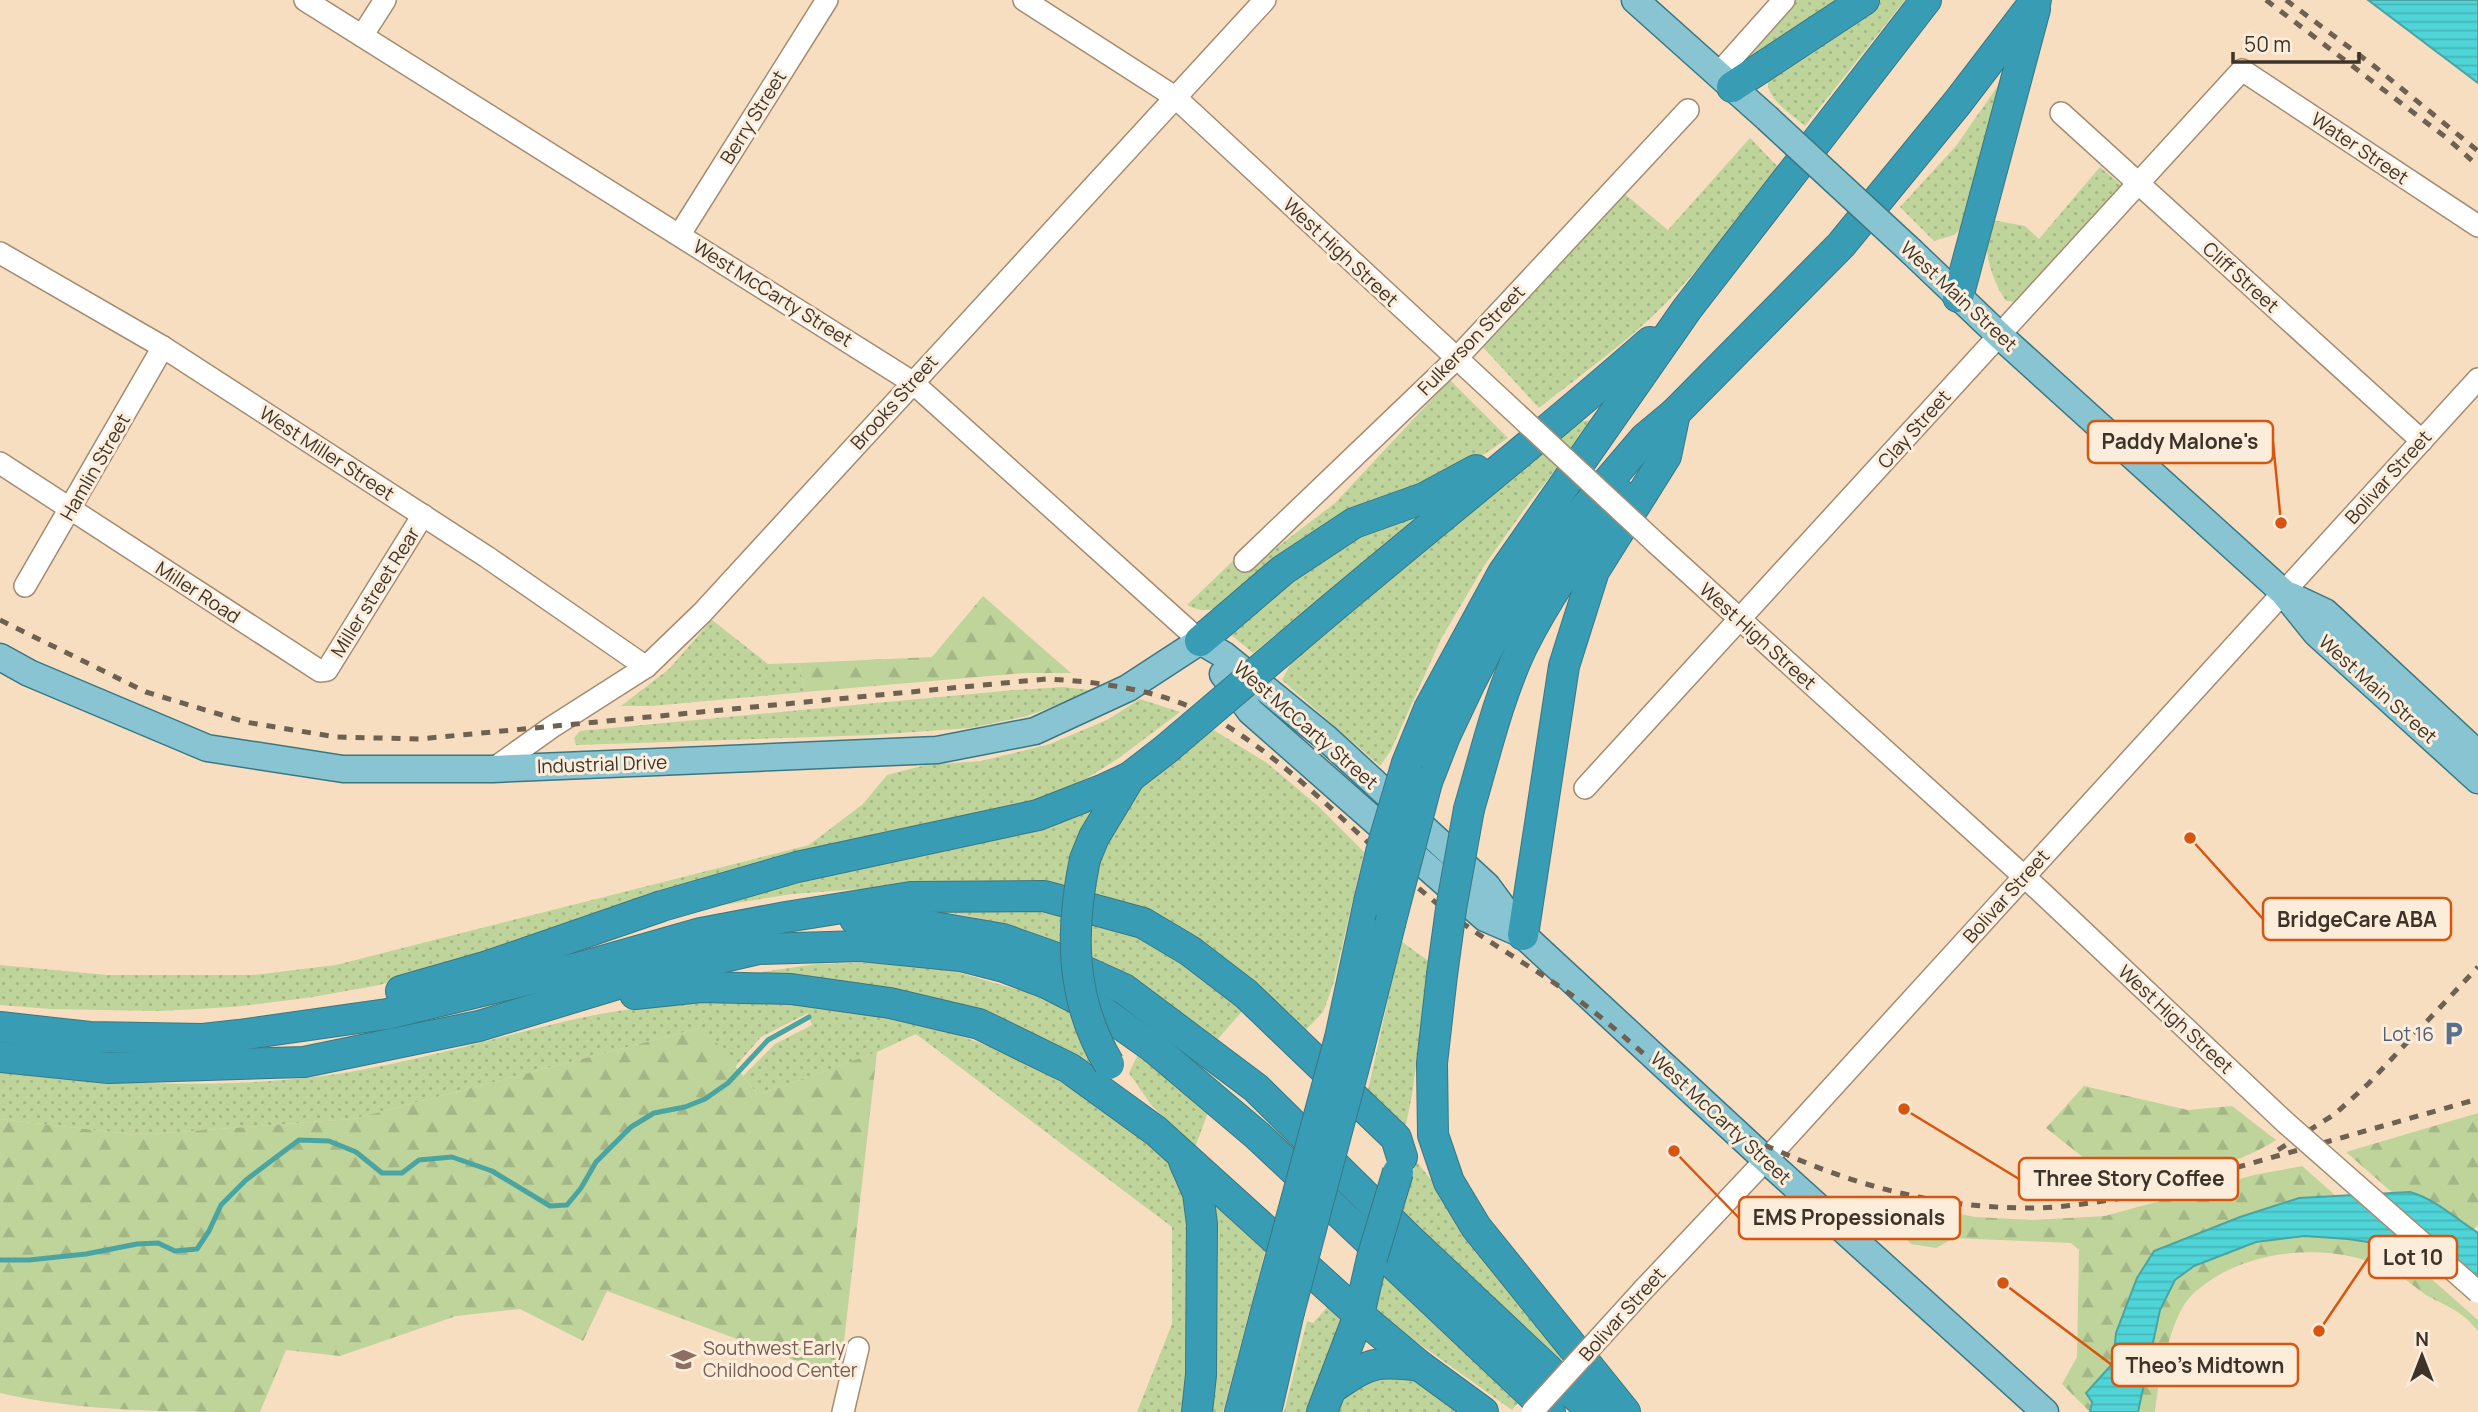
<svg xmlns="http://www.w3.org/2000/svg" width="2478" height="1412" viewBox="0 0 2478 1412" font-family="Manrope,sans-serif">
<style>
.green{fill:url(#green-dots)}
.forest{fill:url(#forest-firs)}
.water{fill:url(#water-rules);stroke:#4aa4a2;stroke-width:2}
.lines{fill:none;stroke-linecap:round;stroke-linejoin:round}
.stream{stroke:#4aa4a2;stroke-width:5}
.minor-casing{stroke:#a38c71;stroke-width:24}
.major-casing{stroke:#3a7783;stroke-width:29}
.highway-casing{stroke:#3a7783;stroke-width:32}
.minor{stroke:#fff;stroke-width:21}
.major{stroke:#88c4d2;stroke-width:26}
.highway{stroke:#389cb4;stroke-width:30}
.rail{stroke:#6f6151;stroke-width:5;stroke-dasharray:9 9;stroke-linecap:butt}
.minor-bridge-casing{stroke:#a38c71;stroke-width:24;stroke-linecap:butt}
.major-bridge-casing{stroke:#3a7783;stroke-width:29;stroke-linecap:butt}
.highway-bridge-casing{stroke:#3a7783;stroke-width:32;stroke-linecap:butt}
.minor-bridge{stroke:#fff;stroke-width:21}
.major-bridge{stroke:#88c4d2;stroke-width:26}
.highway-bridge{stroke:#389cb4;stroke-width:30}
.labels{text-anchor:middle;stroke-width:6;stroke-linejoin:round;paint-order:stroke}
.street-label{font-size:19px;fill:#3d3328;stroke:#fceddb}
.service-label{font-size:19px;fill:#4e5e75;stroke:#fceddb;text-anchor:end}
.education-label{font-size:19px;fill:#785e54;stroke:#fceddb;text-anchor:start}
.leader{fill:none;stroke:#d7550f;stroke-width:2.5}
.callout-dot{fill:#d7550f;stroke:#fceddb;stroke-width:2.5}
.callout{fill:#fceddb;stroke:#d7550f;stroke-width:2.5}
.callout-label{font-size:21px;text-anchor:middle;font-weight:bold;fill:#3d3328}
</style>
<defs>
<pattern id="green-dots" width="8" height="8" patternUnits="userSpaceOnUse" patternTransform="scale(1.75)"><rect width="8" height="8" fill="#bed49a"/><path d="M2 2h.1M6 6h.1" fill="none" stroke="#a4b685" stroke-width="1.8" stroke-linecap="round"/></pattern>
<pattern id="forest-firs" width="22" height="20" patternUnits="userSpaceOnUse" patternTransform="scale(1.75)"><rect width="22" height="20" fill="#bed49a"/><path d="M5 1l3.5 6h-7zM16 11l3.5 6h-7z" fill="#a4b685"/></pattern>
<pattern id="water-rules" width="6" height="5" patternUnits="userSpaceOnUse" patternTransform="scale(1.75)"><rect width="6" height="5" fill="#4fd4d7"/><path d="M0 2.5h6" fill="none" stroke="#46b6b9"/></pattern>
</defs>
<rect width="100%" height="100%" fill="#f7dec1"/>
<g class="green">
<path d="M1790 0H1837L1748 57 1742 56Z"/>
<path d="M1876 0H1905L1805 126C1792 115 1765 98 1768 80Z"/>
<path d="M2006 74 1964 226 1954 235 1934 241 1900 207 1956 146Z"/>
<path d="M1750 138 1779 168C1743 213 1708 259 1668 301 1629 341 1583 373 1539 408L1482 346 1621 191 1668 230Z"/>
<path d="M2100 167 2121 185 2016 302 2006 301C1989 276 1984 249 1987 219L2025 226 2039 239Z"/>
<path d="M1450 380 1508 438 1467 466 1222 606C1209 611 1200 612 1187 605L1237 557 1250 568 1335 503Z"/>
<path d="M1590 420 1585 434 1531 500 1484 566 1441 639 1391 750 1380 766 1282 680 1301 644 1579 422Z"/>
<path d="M1430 505 1403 530 1253 653 1230 634V627L1344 543Z"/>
<path d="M712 620 768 664 799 663 805 692 652 706H621L669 669Z"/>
<path d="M1064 687 1096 691 1027 716 970 728 873 735 576 745 574 738 580 731 1014 690Z"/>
<path d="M1140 699 1180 712 1119 758 1070 789 1025 805 781 857 710 876 460 962 379 985 313 997 233 1007 160 1011 50 1009 0 1005V965L107 975H253L336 965 809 845 863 804 887 775 926 765 981 761 1050 744 1109 719Z"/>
<path d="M1207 726 1267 763 1318 806 1364 852 1333 985 1323 1012 1305 1031C1267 996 1230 956 1185 930 1155 913 1122 904 1089 893L1095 862 1142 782Z"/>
<path d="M1094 804 1073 846 1065 887 942 883 792 894 679 912Z"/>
<path d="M1027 902 1162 943 1245 1008 1217 1040C1183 1015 1149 988 1111 968 1058 939 999 920 940 911Z"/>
<path d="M1401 941 1430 962 1412 1095 1405 1129 1368 1090Z"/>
<path d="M885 962 954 971 1026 992 1075 1014 1103 1081 1055 1052 742 975 817 964Z"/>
<path d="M740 1001C824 1005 912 1015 990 1047 1037 1065 1083 1094 1123 1124 1158 1151 1176 1159 1191 1203L1186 1412H1137L1172 1324V1227L916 1034 877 1052 758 1095 743 1076 775 1044 812 1025 808 1013 761 1037 735 1067 704 1027 353 1119 137 1135 0 1119V1069C106 1085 216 1089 323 1076 407 1065 489 1039 571 1020 627 1007 683 1003 740 1001Z"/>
<path d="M1140 1050 1209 1110 1195 1147 1152 1106 1129 1073Z"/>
<path d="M1416 1161 1568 1351 1558 1362 1400 1212Z"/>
<path d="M1214 1194 1266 1248 1223 1412H1203Z"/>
<path d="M1382 1269 1518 1403 1512 1410 1372 1310Z"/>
<path d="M1331 1303 1345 1317 1308 1412H1284L1307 1321 1313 1323Z"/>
<path d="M1405 1369 1472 1412H1330L1341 1389Z"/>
</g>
<g class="forest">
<path d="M983 596 1071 673H1025L805 692 799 663 932 657Z"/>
<path d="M704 1027 758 1095 877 1052 840 1377 607 1291 583 1341 520 1309 456 1316 340 1356 286 1350 260 1412C176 1412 81 1412 0 1393V1119L137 1135 353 1119Z"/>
<path d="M2084 1086 2188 1110 2232 1106 2276 1140C2231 1169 2174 1178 2122 1188L2046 1128Z"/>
<path d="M2478 1113V1225L2473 1230C2465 1225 2457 1220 2449 1215 2428 1199 2423 1191 2394 1194L2346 1152Z"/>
<path d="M2302 1166 2335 1195 2299 1198 2137 1278 2116 1333 2113 1363 2087 1393 2092 1402 2090 1412 2062 1384 2077 1357 2079 1250 2071 1243 1954 1238 1936 1248 1911 1244 1883 1217 1886 1206 1898 1201 1975 1217 2032 1220 2105 1216 2254 1175Z"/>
<path d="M2305 1236 2348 1239 2394 1246 2478 1320V1331C2473 1326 2469 1320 2463 1316 2452 1307 2438 1302 2426 1295 2416 1288 2406 1279 2396 1273 2336 1239 2240 1247 2191 1296 2170 1317 2158 1383 2155 1412H2138L2160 1311 2175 1280 2194 1266 2256 1242Z"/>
</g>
<g class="water">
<path d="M2368 0H2478V83Z"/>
<path d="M2410 1192C2435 1199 2455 1218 2478 1233V1283L2394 1246 2348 1239 2305 1236 2256 1242 2194 1266 2175 1280 2160 1310 2138 1412H2090L2092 1402 2086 1393 2113 1363 2116 1333 2137 1278 2154 1251 2240 1217 2299 1198Z"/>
</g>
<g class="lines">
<path class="stream" d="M0 1260H29L86 1254 137 1244 158 1243 175 1251 197 1249 209 1231 221 1205 246 1180 299 1140 329 1141 356 1152 382 1173H402L419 1160 452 1157 492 1171 550 1206 567 1205 581 1188 596 1162 631 1127 654 1113 685 1107 705 1099 728 1083 768 1040 809 1017"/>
<defs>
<g id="minor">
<path d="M305 0 912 382 1200 641"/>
<path d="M1024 0 1175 97 1503 401"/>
<path d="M362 36 385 0"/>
<path d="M1718 74 1784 0"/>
<path d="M2061 113 2422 441"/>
<path d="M680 234 827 0"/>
<path d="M0 253 163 347 487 557 646 667"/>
<path d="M0 463 320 671 327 670 423 515"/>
<path d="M1657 544 2040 891 2286 1123"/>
<path d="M1245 561 1456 359 1688 110"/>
<path d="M25 586 163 347"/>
<path d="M493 769 552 727 646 667 702 613 1265 0"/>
<path d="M1585 788 2242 70 2478 226"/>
<path d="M1644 1289 1775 1150 2478 379"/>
<path d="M843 1412 858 1348"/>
</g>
<g id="major">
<path d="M1635 0 1767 118"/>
<path d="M1912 252 1999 335 2283 592 2316 633 2478 780"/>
<path d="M2291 596 2325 612 2478 754"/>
<path d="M1200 641 1224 655 1326 738 1487 886 1523 935 1765 1159 2045 1412"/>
<path d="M0 657 29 673 207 748 343 769H493L937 750 1035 731 1128 688 1200 641"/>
<path d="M1223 674 1250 711 1485 918 1522 934"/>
</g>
<g id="highway">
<path d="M1732 87 1864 0"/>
<path d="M1958 297 2035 9"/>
<path d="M1200 641 1283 570 1354 523 1424 498 1476 470"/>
<path d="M1292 642C1410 541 1533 445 1650 342"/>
<path d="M1407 763 1429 709 1503 573 1687 309 1926 0"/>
<path d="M1427 782 1445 736 1471 681 1505 616 1545 555 1645 438 1675 413 1841 245 1958 102 2036 0"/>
<path d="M1469 809C1485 755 1498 698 1522 647 1549 593 1585 544 1620 494"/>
<path d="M1085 859 1094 837 1130 777"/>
<path d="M855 919 894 920 1003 939 1051 956 1124 989 1256 1088 1408 1238 1593 1412"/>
<path d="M1523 935 1564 666 1594 571 1666 456 1675 413"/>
<path d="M1442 975 1432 1063 1433 1135 1449 1182 1476 1227 1625 1412"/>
<path d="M401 991 485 967 662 906 797 867 1038 815 1102 790 1130 777 1165 750"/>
<path d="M635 994 701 987 791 989 890 1003 979 1024 1069 1068 1156 1131 1359 1315 1420 1366 1483 1412"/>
<path d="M0 1027 90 1037 203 1039 239 1035 387 1014 585 966 701 933 786 917 911 897 1044 896 1143 923 1190 951 1246 994 1396 1138 1402 1157"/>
<path d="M1340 1038 1369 902"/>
<path d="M1359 1048 1390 924"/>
<path d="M0 1057 109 1068 304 1062 479 1026 651 974 759 949 861 946 961 956 1004 967 1046 983 1103 1012 1154 1048 1258 1136 1550 1412"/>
<path d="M1184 1161 1198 1193 1202 1224 1201 1375 1197 1412"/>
<path d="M1331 1389C1368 1363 1375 1360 1420 1366"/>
<path d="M1240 1412 1266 1312"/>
<path d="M1266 1412 1289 1312"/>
<path d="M1322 1412 1359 1315 1372 1258"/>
</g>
</defs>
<use href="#minor" class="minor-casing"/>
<use href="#major" class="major-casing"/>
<use href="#highway" class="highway-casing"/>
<use href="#minor" class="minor"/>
<use href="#major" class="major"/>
<use href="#highway" class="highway"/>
<g class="rail">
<path d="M2266 0 2448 139 2478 166"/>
<path d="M2286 0 2374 66 2478 151"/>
<path d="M0 620 146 692 245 722 336 737 419 739 1046 679C1108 682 1174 692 1227 726 1302 773 1362 841 1429 897 1479 940 1538 968 1589 1008 1638 1046 1681 1090 1729 1126 1749 1140 1775 1149 1797 1159 1873 1191 1948 1208 2030 1208 2065 1208 2101 1201 2136 1196L2478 1099"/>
<path d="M2278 1150 2335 1114 2368 1084 2478 967"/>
</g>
<defs>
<g id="minor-bridge">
<path d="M1503 401 1657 544"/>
<path d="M2286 1123 2478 1292"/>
<path d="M1532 1412 1644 1289"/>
</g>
<path id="major-bridge" d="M1767 118 1912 252"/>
<g id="highway-bridge">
<path d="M1165 750 1292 642"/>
<path d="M1085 859C1070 931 1070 999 1109 1064"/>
<path d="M1369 902 1383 844 1407 763"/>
<path d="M1390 924 1427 782"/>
<path d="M1442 975 1451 909 1469 809"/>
<path d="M1372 1258 1398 1172"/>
<path d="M1266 1312 1340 1038"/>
<path d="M1289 1312 1359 1048"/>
</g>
</defs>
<use href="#minor-bridge" class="minor-bridge-casing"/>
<use href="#major-bridge" class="major-bridge-casing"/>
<use href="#highway-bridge" class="highway-bridge-casing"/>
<use href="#minor-bridge" class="minor-bridge"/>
<use href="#major-bridge" class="major-bridge"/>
<use href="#highway-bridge" class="highway-bridge"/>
</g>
<defs>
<symbol id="parking-bare" viewBox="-9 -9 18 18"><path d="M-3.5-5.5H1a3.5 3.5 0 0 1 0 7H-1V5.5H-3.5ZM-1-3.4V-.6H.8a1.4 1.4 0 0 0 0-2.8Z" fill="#5c6f8a" stroke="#fceddb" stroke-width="2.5" paint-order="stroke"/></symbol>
<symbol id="school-bare" viewBox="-9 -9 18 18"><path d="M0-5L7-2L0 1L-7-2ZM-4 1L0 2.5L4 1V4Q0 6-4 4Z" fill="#8d6e63" stroke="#fceddb" stroke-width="2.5" paint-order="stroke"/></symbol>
</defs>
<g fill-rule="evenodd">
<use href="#parking-bare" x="2436" y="1016" width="35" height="35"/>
<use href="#school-bare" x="666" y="1342" width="35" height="35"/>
</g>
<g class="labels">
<g class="street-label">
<text transform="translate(753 117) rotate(-58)" y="7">Berry Street</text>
<text transform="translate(2360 148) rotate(34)" y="7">Water Street</text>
<text transform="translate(1341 252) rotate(43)" y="7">West High Street</text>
<text transform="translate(2241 277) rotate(42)" y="7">Cliff Street</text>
<text transform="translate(773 293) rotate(32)" y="7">West McCarty Street</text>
<text transform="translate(1959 296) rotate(43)" y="7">West Main Street</text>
<text transform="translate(1471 340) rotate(-46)" y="7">Fulkerson Street</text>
<text transform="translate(894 402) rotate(-48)" y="7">Brooks Street</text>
<text transform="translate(1914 429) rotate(-48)" y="7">Clay Street</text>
<text transform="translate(327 453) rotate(33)" y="7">West Miller Street</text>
<text transform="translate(95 467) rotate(-60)" y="7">Hamlin Street</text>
<text transform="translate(2388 477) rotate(-48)" y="7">Bolivar Street</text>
<text transform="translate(198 592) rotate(33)" y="7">Miller Road</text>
<text transform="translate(375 592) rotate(-58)" y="7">Miller street Rear</text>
<text transform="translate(1758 636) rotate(42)" y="7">West High Street</text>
<text transform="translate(2378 689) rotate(42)" y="7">West Main Street</text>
<text transform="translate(1306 725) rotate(41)" y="7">West McCarty Street</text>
<text transform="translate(602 764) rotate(-2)" y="7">Industrial Drive</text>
<text transform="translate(2006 896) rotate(-48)" y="7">Bolivar Street</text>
<text transform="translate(2176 1019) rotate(43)" y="7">West High Street</text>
<text transform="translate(1721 1118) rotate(43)" y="7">West McCarty Street</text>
<text transform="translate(1622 1314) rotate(-48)" y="7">Bolivar Street</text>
</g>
<g class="service-label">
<text x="2434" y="1041">Lot 16</text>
</g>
<g class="education-label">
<text x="703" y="1355">Southwest Early<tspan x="703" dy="22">Childhood Center</tspan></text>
</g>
</g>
<path class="leader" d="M2281 523L2273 442M2190 838L2263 919M1904 1109L2019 1179M1674 1151L1739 1218M2319 1331L2369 1257M2003 1283L2112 1365"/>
<g class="callout-dot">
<circle cx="2281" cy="523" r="7"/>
<circle cx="2190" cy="838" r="7"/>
<circle cx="1904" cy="1109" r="7"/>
<circle cx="1674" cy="1151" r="7"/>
<circle cx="2319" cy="1331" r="7"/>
<circle cx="2003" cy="1283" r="7"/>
</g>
<g class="callout">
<rect x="2088" y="421" width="185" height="42" rx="7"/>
<rect x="2263" y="898" width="188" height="42" rx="7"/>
<rect x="2019" y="1158" width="219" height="42" rx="7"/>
<rect x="1739" y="1197" width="221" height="42" rx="7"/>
<rect x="2369" y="1236" width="88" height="42" rx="7"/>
<rect x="2112" y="1344" width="186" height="42" rx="7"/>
</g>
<g class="callout-label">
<text x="2180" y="449">Paddy Malone's</text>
<text x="2357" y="927">BridgeCare ABA</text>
<text x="2129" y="1186">Three Story Coffee</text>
<text x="1849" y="1225">EMS Propessionals</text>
<text x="2413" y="1265">Lot 10</text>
<text x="2205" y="1373">Theo's Midtown</text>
</g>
<g transform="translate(2422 1356)" stroke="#fceddb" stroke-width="5" paint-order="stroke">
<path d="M0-5L12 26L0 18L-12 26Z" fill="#3d3328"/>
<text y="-10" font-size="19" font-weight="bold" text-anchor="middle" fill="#3d3328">N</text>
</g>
<path d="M2233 52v10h126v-10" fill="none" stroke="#3d3328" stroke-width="3.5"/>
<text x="2244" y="52" font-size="21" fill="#3d3328" stroke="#fceddb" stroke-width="5" paint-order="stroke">50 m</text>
</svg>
